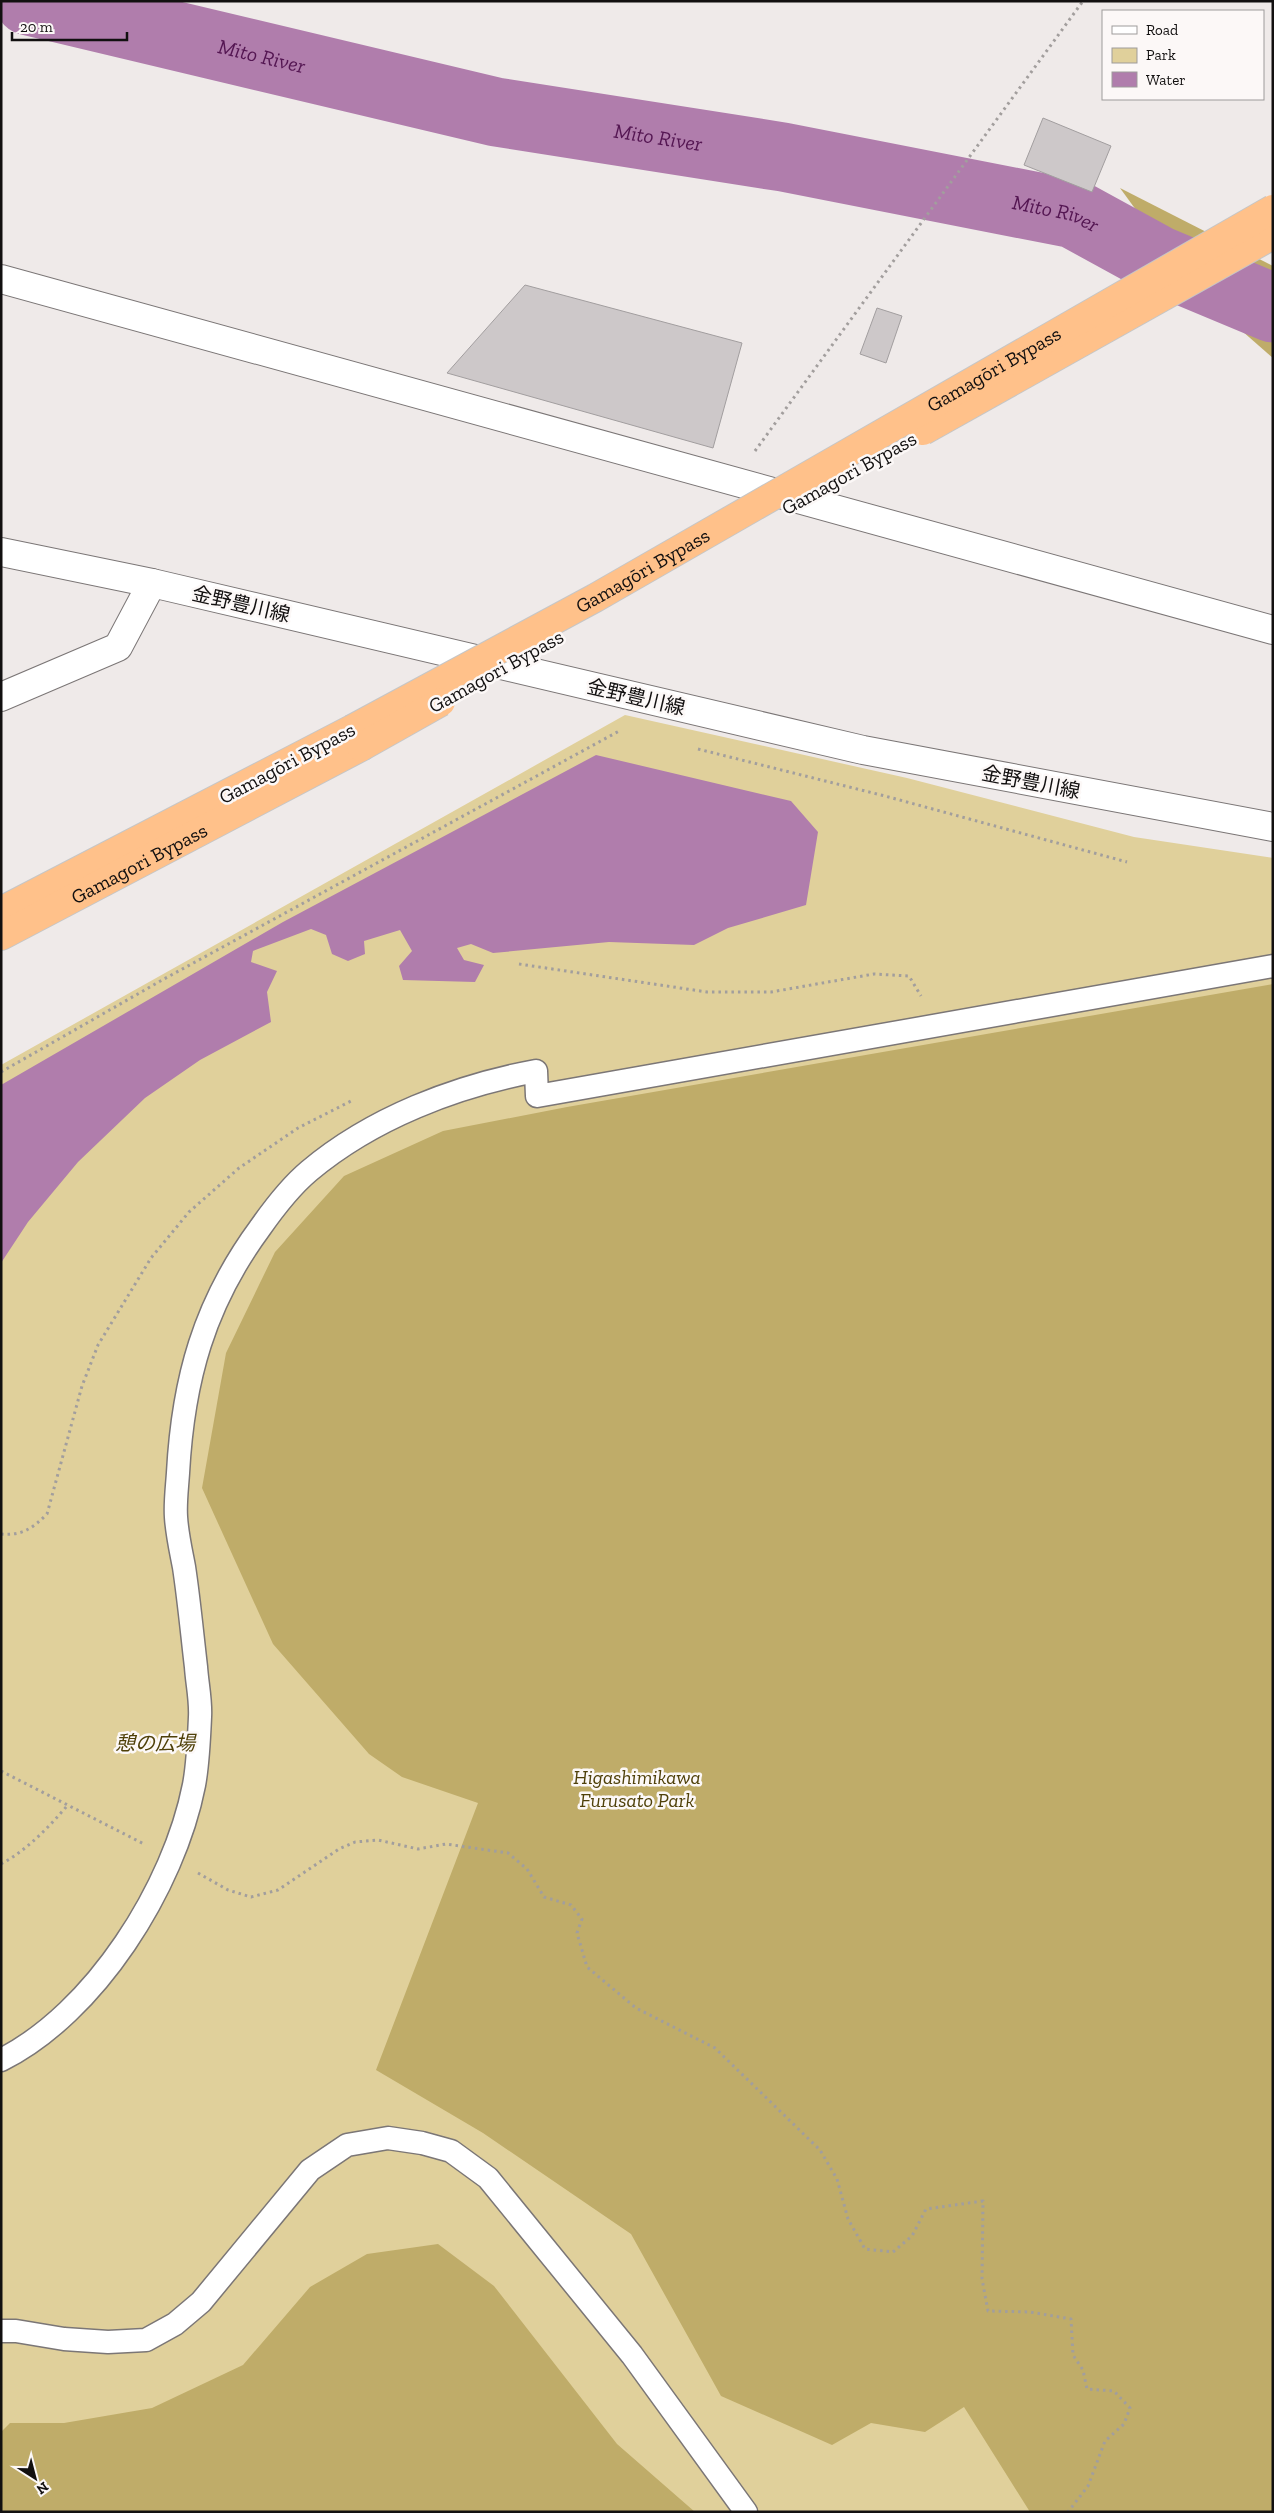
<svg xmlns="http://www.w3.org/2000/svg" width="1274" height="2513" viewBox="0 0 1274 2513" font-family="'Zilla Slab','Noto Sans JP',serif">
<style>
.green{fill:#e0d09b}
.forest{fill:#bfac69}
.water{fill:#b07dac}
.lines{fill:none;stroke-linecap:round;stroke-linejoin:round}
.river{stroke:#b07dac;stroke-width:69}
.building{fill:#cdc8c9;stroke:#a29e9f}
.lane-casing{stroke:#7b7676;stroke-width:25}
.street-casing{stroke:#7b7676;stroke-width:30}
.secondary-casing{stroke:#7b7676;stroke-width:30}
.highway-casing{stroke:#c6c6c6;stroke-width:30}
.path{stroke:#a29e9d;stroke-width:3;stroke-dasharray:2.5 4;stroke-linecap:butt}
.lane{stroke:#fff;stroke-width:22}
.street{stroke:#fff;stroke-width:28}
.secondary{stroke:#fff;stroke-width:28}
.highway{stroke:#ffc18a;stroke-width:28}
.highway-bridge-casing{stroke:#c6c6c6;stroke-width:30;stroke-linecap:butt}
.highway-bridge{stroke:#ffc18a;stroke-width:28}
.labels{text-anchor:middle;stroke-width:5;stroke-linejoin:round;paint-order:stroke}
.street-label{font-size:20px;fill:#121010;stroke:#fcf8f7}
.park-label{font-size:20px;font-style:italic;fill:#4f4009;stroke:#fcf8f7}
.water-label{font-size:21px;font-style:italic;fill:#541652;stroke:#fcf8f7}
</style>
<rect width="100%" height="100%" fill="#efeae9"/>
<path class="green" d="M625 715 907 778 1134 837 1273 858V2512H1V1065Z"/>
<g class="forest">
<path d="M1120 188 1273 266V358L1193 288Z"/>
<path d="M1273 984V2512H1030L964 2407 925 2432 871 2423 832 2445 721 2396 631 2234 483 2133 376 2070 478 1803 402 1777 369 1754 273 1644 202 1488 226 1353 275 1252 344 1176 443 1131 567 1107Z"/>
<path d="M438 2244 494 2286 617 2444 695 2512H1V2432L10 2423H64L152 2408 243 2365 310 2287 367 2254Z"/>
</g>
<path class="water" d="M596 755 791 801 818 832 806 905 728 928 694 945 609 942 493 953 471 944 457 948 464 960 484 965 475 982 403 980 399 966 412 951 400 930 364 941 365 954 348 961 332 954 326 935 311 929 253 951 251 962 277 971 267 992 271 1022 200 1060 145 1098 78 1162 28 1222 1 1263V1085L283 922Z"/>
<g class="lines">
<path class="river" id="s1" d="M29 1 496 112 783 157 1074 214 1158 260 1273 308"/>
</g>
<g class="building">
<path d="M1043 118 1111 146 1092 192 1024 165Z"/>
<path d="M525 285 742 343 713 448 447 373Z"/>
<path d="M877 308 902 316 886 363 860 354Z"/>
</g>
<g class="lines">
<defs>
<g id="lane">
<path d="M1 2060C95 2013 174 1887 194 1785 198 1764 199 1739 200 1717 201 1700 197 1683 196 1667 192 1633 189 1600 184 1567 181 1551 177 1534 176 1517 175 1503 177 1488 178 1473 183 1380 204 1304 260 1228 274 1208 290 1187 309 1171 372 1118 456 1086 536 1071L537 1096 1273 966"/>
<path d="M1 2331H16L64 2339 108 2342 146 2340 175 2324 201 2302 310 2170 347 2145 388 2138 422 2143 451 2151 488 2178 632 2355 746 2512"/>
</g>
<g id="street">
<path d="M1 279 1273 630"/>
<path d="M1 697 118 647 152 583"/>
</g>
<path id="secondary" d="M1 552 152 583 863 750 1273 827"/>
<g id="highway">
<path d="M1 911 352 729"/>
<path id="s2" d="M1 936 361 747"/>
</g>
</defs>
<use href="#lane" class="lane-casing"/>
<use href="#street" class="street-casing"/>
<use href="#secondary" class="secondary-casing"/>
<use href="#highway" class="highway-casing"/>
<g class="path">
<path d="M755 451 1083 1"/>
<path d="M698 749 885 796 1127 862"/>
<path d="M519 964 707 992H771L874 974 909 976 921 996"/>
<path d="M1 1072 164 979 621 730"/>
<path d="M1 1534C22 1536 33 1528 47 1514L82 1386 98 1345 151 1258 189 1212 239 1168 298 1128 353 1100"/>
<path d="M1 1771 144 1844"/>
<path d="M1 1864C27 1850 48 1828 67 1806"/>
<path d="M198 1873 228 1890 251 1897 278 1890 339 1849 355 1842 378 1840 418 1849 446 1844 508 1853 527 1869 544 1897 571 1905 582 1919 577 1933 587 1967 636 2008 715 2048 820 2150 837 2179 848 2219 865 2249 893 2252 912 2236 926 2209 983 2201 982 2279 988 2311 1030 2312 1071 2319 1073 2355 1083 2370 1087 2389 1114 2391 1130 2408 1124 2424 1105 2441 1088 2486 1068 2512"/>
</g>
<use href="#lane" class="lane"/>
<use href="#street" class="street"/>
<use href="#secondary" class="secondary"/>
<use href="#highway" class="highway"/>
<defs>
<g id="highway-bridge">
<path d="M923 431 1273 235"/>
<path id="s3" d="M352 729 595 598 1273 209"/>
<path d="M361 747 441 702"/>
</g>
</defs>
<use href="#highway-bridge" class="highway-bridge-casing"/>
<use href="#highway-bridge" class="highway-bridge"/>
</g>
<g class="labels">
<g class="street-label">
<text dy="7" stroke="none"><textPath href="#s3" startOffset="736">Gamagōri Bypass</textPath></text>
<text transform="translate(849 473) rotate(-29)" y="7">Gamagori Bypass</text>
<text dy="7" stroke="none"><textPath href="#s3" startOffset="331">Gamagōri Bypass</textPath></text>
<text transform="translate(241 604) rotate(13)" y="7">金野豊川線</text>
<text transform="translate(496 671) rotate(-29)" y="7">Gamagori Bypass</text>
<text transform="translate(636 697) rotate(13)" y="7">金野豊川線</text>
<text transform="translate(287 763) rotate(-28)" y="7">Gamagōri Bypass</text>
<text transform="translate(1031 782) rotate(11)" y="7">金野豊川線</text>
<text dy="7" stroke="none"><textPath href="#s2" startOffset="156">Gamagori Bypass</textPath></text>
</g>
<g class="park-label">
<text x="155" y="1750">憩の広場</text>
<text x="637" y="1784">Higashimikawa<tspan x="637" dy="23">Furusato Park</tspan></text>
</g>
<g class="water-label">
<text dy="7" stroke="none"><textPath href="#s1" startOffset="239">Mito River</textPath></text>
<text dy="7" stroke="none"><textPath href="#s1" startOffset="644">Mito River</textPath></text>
<text dy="7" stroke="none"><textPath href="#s1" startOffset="1049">Mito River</textPath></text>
</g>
</g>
<rect width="1274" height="2513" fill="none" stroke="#121010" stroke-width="5"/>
<rect x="1102" y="10" width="162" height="90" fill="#fcf8f7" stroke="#9e9b9b"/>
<rect x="1112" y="26" width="25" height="8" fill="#ffffff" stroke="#9e9b9b"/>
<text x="1146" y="35" font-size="15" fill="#121010">Road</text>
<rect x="1112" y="48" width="25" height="15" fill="#e0d09b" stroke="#9e9b9b"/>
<text x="1146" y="60" font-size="15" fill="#121010">Park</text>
<rect x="1112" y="72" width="25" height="15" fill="#b07dac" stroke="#9e9b9b"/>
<text x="1146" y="85" font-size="15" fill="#121010">Water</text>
<g transform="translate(35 2478) rotate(144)" stroke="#fcf8f7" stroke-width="4" paint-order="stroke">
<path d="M0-4L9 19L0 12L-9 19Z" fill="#121010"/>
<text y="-8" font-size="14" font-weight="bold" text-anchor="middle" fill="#121010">N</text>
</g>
<path d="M12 32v8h115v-8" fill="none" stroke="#121010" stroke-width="2.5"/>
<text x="20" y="32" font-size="15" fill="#121010" stroke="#fcf8f7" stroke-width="4" paint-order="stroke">20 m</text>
</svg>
